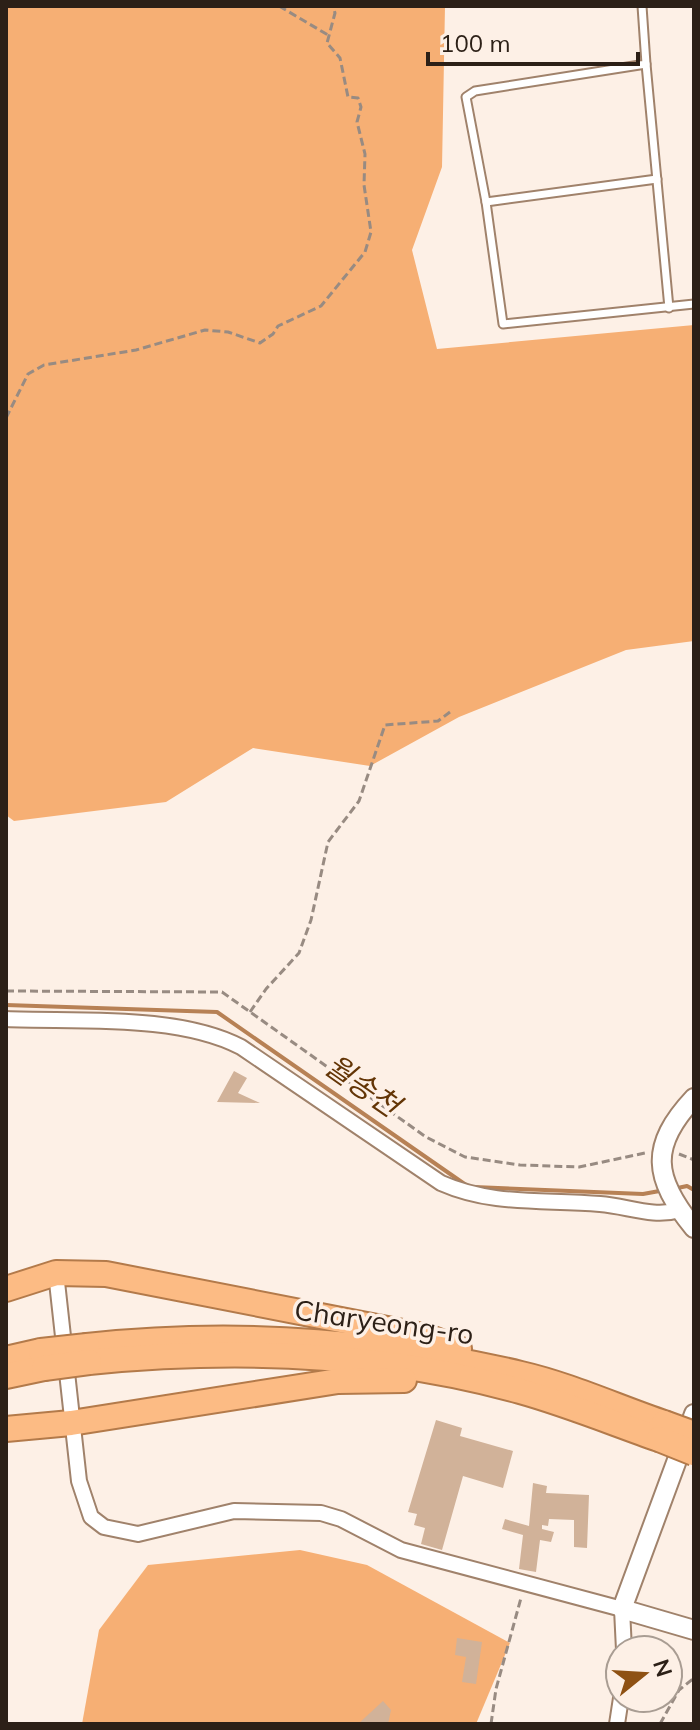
<svg xmlns="http://www.w3.org/2000/svg" width="700" height="1730" viewBox="0 0 700 1730" font-family="Mulish,'Noto Sans KR',sans-serif">
<style>
.forest{fill:#f6af74}
.lines{fill:none;stroke-linecap:round;stroke-linejoin:round}
.stream{stroke:#b78155;stroke-width:4}
.building{fill:#d1b299}
.service-casing{stroke:#a0826b;stroke-width:11}
.minor-casing{stroke:#a0826b;stroke-width:18}
.tertiary-casing{stroke:#a0826b;stroke-width:22}
.trunk-casing{stroke:#b37a4a;stroke-width:28}
.path{stroke:#988b82;stroke-width:3;stroke-dasharray:8 4;stroke-linecap:butt}
.service{stroke:#fff;stroke-width:7}
.minor{stroke:#fff;stroke-width:14}
.tertiary{stroke:#fff;stroke-width:18}
.trunk{stroke:#fcbb84;stroke-width:24}
.trunk-bridge-casing{stroke:#b37a4a;stroke-width:28;stroke-linecap:butt}
.trunk-bridge{stroke:#fcbb84;stroke-width:24}
.labels{text-anchor:middle;stroke-width:7;stroke-linejoin:round;paint-order:stroke}
.street-label{font-size:28px;fill:#2c2017;stroke:#fdf0e6}
.water-label{font-size:30px;font-style:italic;fill:#633506;stroke:#fdf0e6}
</style>
<rect width="100%" height="100%" fill="#fdf0e6"/>
<g class="forest">
<path d="M6 6H445L442 167 412 250 437 349 694 325V641L626 650 459 717 370 766 253 748 166 802 14 821 6 815Z"/>
<path d="M300 1550 367 1565 510 1643 476 1724H82L99 1630 148 1565Z"/>
</g>
<g class="lines">
<g class="stream">
<path d="M6 1005 217 1012 466 1185"/>
<path d="M474 1187 643 1194 665 1190"/>
<path d="M673 1189 687 1186 694 1190"/>
</g>
</g>
<g class="building">
<path d="M234 1071 247 1078 238 1093 260 1103 217 1102Z"/>
<path d="M436 1420 462 1428 460 1436 513 1451 503 1488 463 1476 442 1550 421 1544 425 1528 414 1525 417 1514 408 1512Z"/>
<path d="M533 1483 547 1486 546 1493 589 1495 587 1548 574 1547V1520L549 1519 548 1526 542 1525V1529L554 1532 551 1542 540 1540 536 1572 519 1569 523 1535 502 1529 505 1519 529 1526Z"/>
<path d="M457 1638 482 1642 476 1684 462 1682 466 1657 455 1655Z"/>
<path d="M383 1701 391 1710 388 1724H358Z"/>
</g>
<g class="lines">
<defs>
<g id="service">
<path d="M642 6 646 64 475 91 466 97 486 202 503 324 694 304"/>
<path d="M646 64 669 308"/>
<path d="M486 202 657 179"/>
</g>
<g id="minor">
<path d="M6 1019C78 1022 178 1014 241 1047L441 1183C493 1206 544 1199 600 1204 628 1206 652 1218 680 1210"/>
<path d="M50 1273H56L79 1481 91 1517 104 1527 138 1534 234 1511 321 1513 341 1519 401 1550 622 1609 624 1650"/>
<path d="M617 1724 621 1698"/>
</g>
<g id="tertiary">
<path d="M694 1098C649 1146 653 1178 694 1228"/>
<path d="M694 1414 622 1609 694 1630"/>
</g>
<g id="trunk">
<path d="M6 1289 56 1273 106 1274 428 1337 459 1349"/>
<path d="M87 1346C233 1330 378 1340 521 1374 569 1385 617 1407 664 1423"/>
<path d="M6 1359 41 1351"/>
<path d="M89 1362C231 1348 381 1352 520 1391 567 1404 613 1423 659 1439"/>
<path d="M6 1376 44 1368"/>
<path d="M6 1429 71 1423 338 1381 404 1380"/>
</g>
</defs>
<use href="#service" class="service-casing"/>
<use href="#minor" class="minor-casing"/>
<use href="#tertiary" class="tertiary-casing"/>
<use href="#trunk" class="trunk-casing"/>
<g class="path">
<path d="M279 6 328 35"/>
<path d="M6 418 28 374 44 365 136 350 205 330 228 332 260 343 273 334 278 326 321 306 365 252 371 232 364 185 365 154 357 122 361 107 358 98 348 97 340 58 327 43 335 13 333 6"/>
<path d="M6 991 222 992 426 1137 465 1157 520 1165 579 1167 645 1153"/>
<path d="M250 1012 266 989 299 953 311 920 328 842 359 801 385 725 438 721 450 712"/>
<path d="M679 1154 694 1160"/>
<path d="M491 1724 496 1689 521 1598"/>
<path d="M660 1724 679 1690 694 1678"/>
</g>
<use href="#service" class="service"/>
<use href="#minor" class="minor"/>
<use href="#tertiary" class="tertiary"/>
<use href="#trunk" class="trunk"/>
<defs>
<g id="trunk-bridge">
<path d="M41 1351 87 1346"/>
<path d="M44 1368 89 1362"/>
<path d="M664 1423 694 1434"/>
<path d="M659 1439 694 1453"/>
</g>
</defs>
<use href="#trunk-bridge" class="trunk-bridge-casing"/>
<use href="#trunk-bridge" class="trunk-bridge"/>
</g>
<g class="labels">
<g class="street-label">
<text transform="translate(384 1322) rotate(8)" y="10">Charyeong-ro</text>
</g>
<g class="water-label">
<text transform="translate(362 1086) rotate(35)" y="10">월송천</text>
</g>
</g>
<rect width="700" height="1730" fill="none" stroke="#2c2017" stroke-width="16"/>
<g transform="translate(644 1674) rotate(72)"><circle r="38" fill="#fdf0e6" stroke="#a99d93" stroke-width="2"/>
<path d="M0-6L14 30L0 20L-14 30Z" fill="#8e5113"/>
<text y="-12" font-size="22" font-weight="bold" text-anchor="middle" fill="#2c2017">N</text>
</g>
<path d="M428 52v12h210v-12" fill="none" stroke="#2c2017" stroke-width="4"/>
<text x="440" y="52" font-size="24" fill="#2c2017" stroke="#fdf0e6" stroke-width="6" paint-order="stroke">100 m</text>
</svg>
